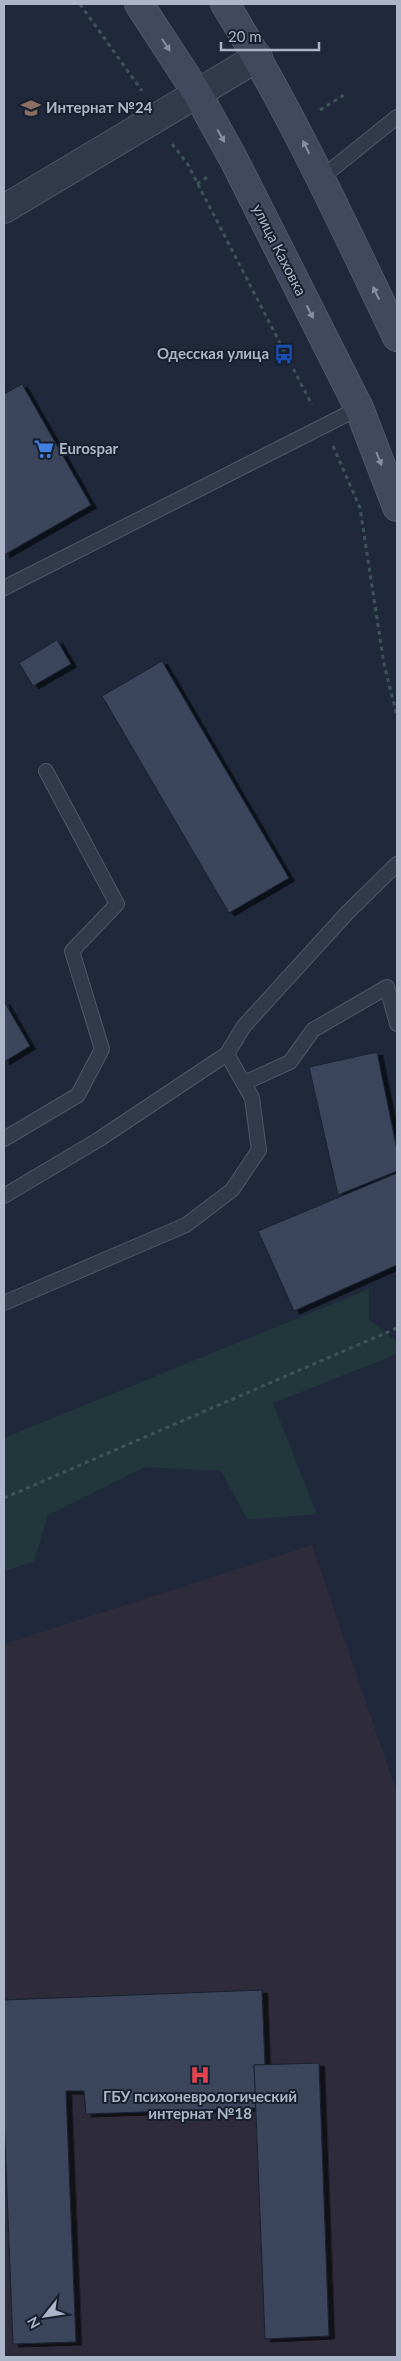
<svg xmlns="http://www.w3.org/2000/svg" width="401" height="2361" viewBox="0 0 401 2361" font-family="Lato,sans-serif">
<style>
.medical{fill:#2e2b3b}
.green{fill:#21373c}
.building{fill:#3a455b;stroke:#1a2231;filter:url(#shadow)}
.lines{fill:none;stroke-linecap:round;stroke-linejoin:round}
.service-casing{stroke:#505869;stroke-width:16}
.minor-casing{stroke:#505869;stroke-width:30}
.secondary-casing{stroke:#505869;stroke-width:30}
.path{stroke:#3e5459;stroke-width:3;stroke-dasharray:4 4;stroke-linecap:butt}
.service{stroke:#323b4b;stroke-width:14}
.minor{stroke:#323b4b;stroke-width:28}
.secondary{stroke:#40495e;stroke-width:28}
.oneway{fill:#878fa3}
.labels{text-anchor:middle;stroke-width:4;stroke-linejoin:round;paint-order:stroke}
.poi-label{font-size:15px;font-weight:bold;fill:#adb5c8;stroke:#18202f;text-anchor:start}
.street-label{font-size:15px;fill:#adb5c8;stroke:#18202f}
</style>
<defs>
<filter id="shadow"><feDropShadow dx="5.5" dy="3" stdDeviation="0" flood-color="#0009"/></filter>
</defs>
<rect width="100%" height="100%" fill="#1f293b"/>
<path class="medical" d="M312 1545 397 1793V2357H4V1644Z"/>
<path class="green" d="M369 1289V1319L397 1342V1354L273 1403 317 1514 248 1520 221 1471 145 1467 48 1515 34 1562 4 1571V1438Z"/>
<g class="building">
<path d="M22 384 91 505 4 555V394Z"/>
<path d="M57 640 71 664 33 686 19 663Z"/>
<path d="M162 661 289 878 229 913 102 696Z"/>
<path d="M4 1001 30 1046 4 1062Z"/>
<path d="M377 1052 397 1150V1171L338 1195 309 1067Z"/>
<path d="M397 1173V1265L294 1311 258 1231Z"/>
<path d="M262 1990 265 2065H254L256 2108 86 2114 84 2091H66L76 2342 13 2344 4 2118V2000Z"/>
<path d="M319 2063 329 2336 265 2339 254 2065Z"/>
</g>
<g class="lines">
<defs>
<g id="service">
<path d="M321 178 397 117"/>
<path d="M4 588 359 408"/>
<path d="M244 1083 290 1062 313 1030 387 987 397 1024"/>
<path d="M4 1139 78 1095 102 1049 72 951 117 904 46 771"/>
<path d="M4 1196 98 1140 227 1054"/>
<path d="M4 1303 186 1225 232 1190 259 1150 252 1098 227 1054 244 1026 347 913 397 864"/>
</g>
<path id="minor" d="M4 209 258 57"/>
<g id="secondary">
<path d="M139 4 197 93 234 160 359 408 397 507"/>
<path d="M225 4C291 111 343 224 397 337"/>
</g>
</defs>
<use href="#service" class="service-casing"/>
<use href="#minor" class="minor-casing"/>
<use href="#secondary" class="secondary-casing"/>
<g class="path">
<path d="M80 4 142 91"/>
<path d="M320 110 344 95"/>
<path d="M172 144 187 163 312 405"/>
<path d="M197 184 209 176"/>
<path d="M333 446 360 508 384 664 397 716"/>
<path d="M4 1498 397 1328"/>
</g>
<use href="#service" class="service"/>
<use href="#minor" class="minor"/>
<use href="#secondary" class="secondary"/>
</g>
<defs><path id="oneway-solid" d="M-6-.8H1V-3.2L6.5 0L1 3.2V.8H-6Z" transform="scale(1.25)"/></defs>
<g class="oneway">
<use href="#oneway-solid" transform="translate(166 45) rotate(57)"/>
<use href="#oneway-solid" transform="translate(221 136) rotate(61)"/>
<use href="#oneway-solid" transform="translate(306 147) rotate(-116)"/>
<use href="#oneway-solid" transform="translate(376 293) rotate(-116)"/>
<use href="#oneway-solid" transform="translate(310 312) rotate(63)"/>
<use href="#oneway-solid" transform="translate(379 459) rotate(69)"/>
</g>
<defs>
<symbol id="school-bare" viewBox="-9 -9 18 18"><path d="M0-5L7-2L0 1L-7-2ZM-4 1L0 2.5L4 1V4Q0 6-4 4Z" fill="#8d6e63" stroke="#18202f" stroke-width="2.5" paint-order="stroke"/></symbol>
<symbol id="bus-bare" viewBox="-9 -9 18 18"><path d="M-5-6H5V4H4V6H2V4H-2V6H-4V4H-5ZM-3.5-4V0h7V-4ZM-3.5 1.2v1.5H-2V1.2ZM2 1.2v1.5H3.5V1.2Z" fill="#1a4fb4" stroke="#18202f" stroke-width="2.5" paint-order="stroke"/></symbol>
<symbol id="supermarket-bare" viewBox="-9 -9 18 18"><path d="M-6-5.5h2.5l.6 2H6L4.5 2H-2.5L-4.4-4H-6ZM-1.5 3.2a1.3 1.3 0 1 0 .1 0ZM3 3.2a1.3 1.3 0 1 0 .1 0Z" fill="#3f7fe0" stroke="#18202f" stroke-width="2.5" paint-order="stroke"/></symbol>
<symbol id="hospital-bare" viewBox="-9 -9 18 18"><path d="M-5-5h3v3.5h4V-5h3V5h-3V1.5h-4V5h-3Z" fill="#e0444e" stroke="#18202f" stroke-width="2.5" paint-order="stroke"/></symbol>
</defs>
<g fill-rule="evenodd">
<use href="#school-bare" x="17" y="94" width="28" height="28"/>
<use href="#bus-bare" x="270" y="340" width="28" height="28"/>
<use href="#supermarket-bare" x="30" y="435" width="28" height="28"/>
<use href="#hospital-bare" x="186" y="2061" width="28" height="28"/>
</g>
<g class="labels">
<g class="poi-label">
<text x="46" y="113">Интернат №24</text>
<text x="269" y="359" text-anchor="end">Одесская улица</text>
<text x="59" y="454">Eurospar</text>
<text x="200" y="2102" text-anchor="middle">ГБУ психоневрологический<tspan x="200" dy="17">интернат №18</tspan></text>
</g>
<g class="street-label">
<text transform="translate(279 250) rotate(63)" y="5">улица Каховка</text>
</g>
</g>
<rect width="401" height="2361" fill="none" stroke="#adb5c8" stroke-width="10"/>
<g transform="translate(45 2316) rotate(240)" stroke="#18202f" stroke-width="4" paint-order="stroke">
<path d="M0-4L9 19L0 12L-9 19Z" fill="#adb5c8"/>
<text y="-8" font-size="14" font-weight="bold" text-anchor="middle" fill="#adb5c8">N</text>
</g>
<path d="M221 42v8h98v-8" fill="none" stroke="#adb5c8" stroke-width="2.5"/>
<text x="228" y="42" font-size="15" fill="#adb5c8" stroke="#18202f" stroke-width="4" paint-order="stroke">20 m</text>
</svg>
